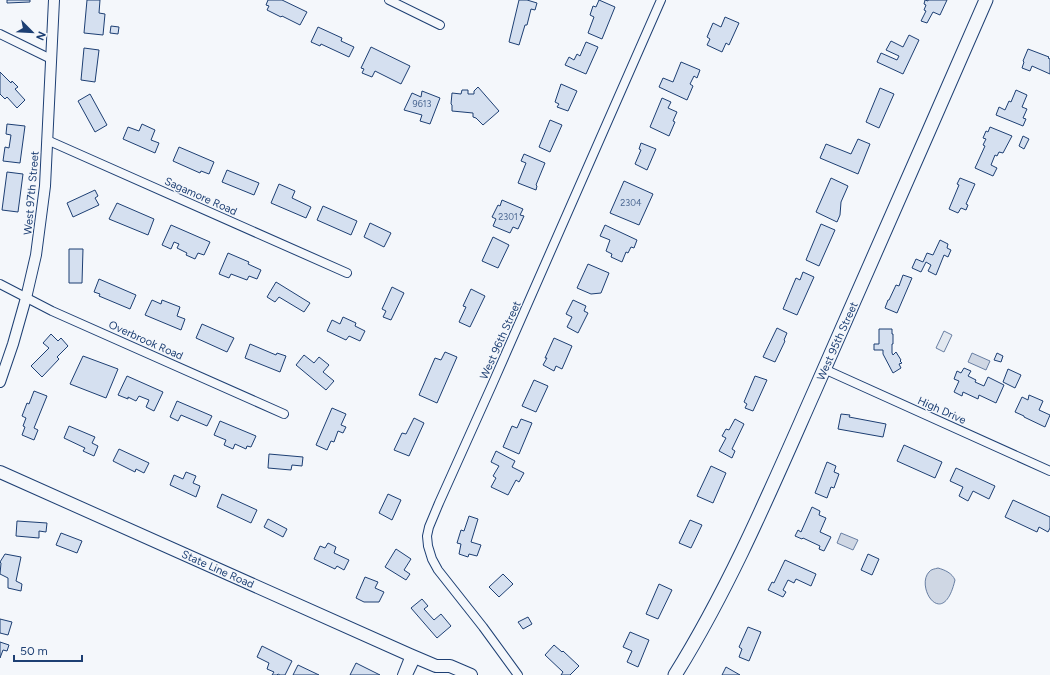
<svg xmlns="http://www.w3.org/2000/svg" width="1050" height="675" viewBox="0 0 1050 675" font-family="Figtree,sans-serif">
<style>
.green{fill:#e3e9f0;stroke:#687fa3}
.water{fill:#cfd7e4;stroke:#687fa3}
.building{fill:#d5e0f0;stroke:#1d3f73}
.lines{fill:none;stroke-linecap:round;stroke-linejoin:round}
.minor-casing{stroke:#1d3f73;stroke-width:10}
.tertiary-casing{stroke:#1d3f73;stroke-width:12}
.secondary-casing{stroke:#1d3f73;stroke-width:14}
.primary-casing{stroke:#1d3f73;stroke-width:15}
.minor{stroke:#f4f7fb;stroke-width:8}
.tertiary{stroke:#f4f7fb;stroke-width:10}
.secondary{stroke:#f4f7fb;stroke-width:12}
.primary{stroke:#f4f7fb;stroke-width:13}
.labels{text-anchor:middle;stroke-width:3;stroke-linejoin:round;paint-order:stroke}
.number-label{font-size:9px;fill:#4b6792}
.street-label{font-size:11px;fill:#1d3f73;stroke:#f4f7fb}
</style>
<rect width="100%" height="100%" fill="#f4f7fb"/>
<path class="green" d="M944 331 952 335 944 352 936 348Z"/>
<g class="water">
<path d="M972 353 990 361 986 370 968 362Z"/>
<path d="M841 533 858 540 853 550 837 543Z"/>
<path d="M938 568C945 570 952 573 955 580 943 631 915 587 929 572 931 569 935 569 938 568Z"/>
</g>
<g class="building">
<path d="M7 0H30V2L7 3Z"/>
<path d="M87 0H100L99 13 105 14 103 35 84 33Z"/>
<path d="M268 0H282L307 12 300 25 282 16 281 17 267 10 269 6 266 5Z"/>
<path d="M519 0H527L537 3 535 10 531 9 527 25H525L519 45 509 42Z"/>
<path d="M599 0 615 7 602 39 588 33 594 17 590 15 593 6 596 7Z"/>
<path d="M925 0 928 1V0H947L940 15 933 12 927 23 921 21 926 11 924 10 926 5 924 4Z"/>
<path d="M725 17 739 23 729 45 726 43 722 52 707 45 710 39 707 37 713 23 721 27Z"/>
<path d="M111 26 119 27 118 34 110 33Z"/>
<path d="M318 27 342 38 341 41 354 47 349 57 321 44 320 46 311 42Z"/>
<path d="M909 35 919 40 903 74 877 62 881 53 897 60 899 56 886 50 891 41 903 47Z"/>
<path d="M586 42 598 47 586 74 565 65 569 57 574 60 577 54 580 56Z"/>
<path d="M371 47 410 66 401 84 375 71 372 77 362 73 364 69 361 68Z"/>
<path d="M84 48 99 50 95 82 81 80Z"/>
<path d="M1028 49 1049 57 1048 58 1050 59V74L1032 66 1030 71 1022 68 1024 62 1023 61Z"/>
<path d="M681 62 700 70 697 78 694 76 690 84 693 86 687 100 659 87 663 78 673 82Z"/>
<path d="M0 72 11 83 12 81 18 87 15 89 25 100 17 108 7 97 5 99 0 94Z"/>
<path d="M561 84 577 91 568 111 557 107 559 104 555 102Z"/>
<path d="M478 87 499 111 483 125 476 118 473 117V113L452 111V105L451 104 452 93 461 94 462 90H468V94H474V91Z"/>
<path d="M880 88 894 94 879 128 866 122Z"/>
<path d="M1016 90 1027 95 1022 107 1027 109 1023 118 1026 119 1023 126 996 115 999 107 1005 110 1009 101 1011 102Z"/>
<path d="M422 91 440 98 430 124 420 121 422 115 404 110 412 93 421 97Z"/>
<path d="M90 94 107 125 95 132 78 101Z"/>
<path d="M662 98 671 102 668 108 677 112 673 121 675 122 669 136 650 127Z"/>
<path d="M550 120 562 125 550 152 539 147Z"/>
<path d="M7 124 25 126 20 163 3 161 5 147 9 148 11 135 6 134Z"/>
<path d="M142 124 155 130 151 140 159 143 155 153 123 139 128 127 139 131Z"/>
<path d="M990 127 1012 136 1003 153 999 152 997 156 995 155 991 165 997 168 993 176 975 168 985 146 983 145 986 139 983 138 986 131 988 132Z"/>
<path d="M1023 136 1029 139 1024 149 1019 146Z"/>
<path d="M858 139 870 144 858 174 820 158 826 144 851 154Z"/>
<path d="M641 143 656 149 647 170 635 164 641 150 639 149Z"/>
<path d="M179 147 214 162 209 174 201 171 200 173 173 161Z"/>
<path d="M524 154 545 163 536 185 537 186 536 190 518 183 526 163 521 161Z"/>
<path d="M227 170 259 183 254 195 222 182Z"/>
<path d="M7 172 23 174 18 212 2 210Z"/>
<path d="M831 178 848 186 841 202 840 215 837 222 816 212Z"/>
<path d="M960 178 975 184 966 204 968 205 966 210 961 208 958 213 949 209 959 185 957 184Z"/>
<path d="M624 181 653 194 639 225 610 213Z"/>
<path d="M279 184 295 191 292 198 311 207 306 218 271 203Z"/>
<path d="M95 190 98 196 95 198 99 205 73 217 67 203Z"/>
<path d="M502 200 523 209 520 215 524 216 518 229 513 227 510 233 493 226 496 219 492 217 498 205 500 206Z"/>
<path d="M117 203 154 219 148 235 109 219Z"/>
<path d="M323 206 357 221 351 235 317 220Z"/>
<path d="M370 223 391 233 384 247 364 237Z"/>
<path d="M821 224 835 230 819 266 806 260Z"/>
<path d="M171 225 210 242 204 255 198 253 195 259 186 255 187 253 177 248 179 244 174 242 171 249 162 245Z"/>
<path d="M605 225 637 240 634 248 631 247 628 253 626 252 622 262 611 257 612 254 606 251 610 240 600 236Z"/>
<path d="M493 237 509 245 498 268 482 261Z"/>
<path d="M940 240 948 244 947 248 951 250 948 257 944 255 936 275 928 271 931 265 926 262 921 272 912 268 916 259 923 262 927 253 933 255Z"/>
<path d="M69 249H83L82 283H69Z"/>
<path d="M228 253 249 262 248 264 261 270 257 279 249 276 247 280 231 274 229 278 219 274Z"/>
<path d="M588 264 609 273 601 293 591 294 577 288Z"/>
<path d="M803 272 814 277 797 315 783 309 796 278 800 280Z"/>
<path d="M903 275 912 278 897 313 885 308 888 300H889L896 285 899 286Z"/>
<path d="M99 279 136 295 130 309 99 296 100 294 94 292Z"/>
<path d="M276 282 310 303 304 312 279 297 275 302 267 297Z"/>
<path d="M392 287 404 293 391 320 383 317 386 311 382 309Z"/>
<path d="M471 289 485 296 470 327 459 322 466 307 463 306Z"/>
<path d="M152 300 161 304 162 300 180 307 177 316 185 319 181 330 145 315Z"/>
<path d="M573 300 586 306 584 311 588 313 578 333 567 327 572 317 566 314Z"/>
<path d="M343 317 356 323 355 326 365 331 360 341 349 336 346 340 327 331 332 320 340 324Z"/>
<path d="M202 324 234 338 227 352 196 338Z"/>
<path d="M777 328 787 333 784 340 785 341 775 362 763 357Z"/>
<path d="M879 329H892V334H893V344H892V353L893 355 896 352 901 360 900 361 902 363 899 364 901 368 893 373 883 354V350H874V344H879Z"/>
<path d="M51 334 58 341 61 338 68 346 57 357 59 359 42 377 31 366 49 348 43 343Z"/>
<path d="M554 338 572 346 562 369 556 366 554 371 543 365 547 358H545Z"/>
<path d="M250 344 276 355 277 353 286 356 280 372 245 358Z"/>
<path d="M445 352 457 357 437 403 419 395 435 358 441 360Z"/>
<path d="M997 353 1003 356 1001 362 994 360Z"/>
<path d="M304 355 314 363 319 357 329 365 323 372 334 381 326 390 296 365Z"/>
<path d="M83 356 118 369 106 398 70 384Z"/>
<path d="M964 368 971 371 968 376 976 380 975 382 984 386 988 377 1004 385 996 403 979 395 978 399 963 392 962 396 954 392 959 381 954 379 957 371 961 373Z"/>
<path d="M1008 369 1021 375 1015 388 1003 382Z"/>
<path d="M127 376 163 392 154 411 146 407 149 400 139 396 136 401 128 397V399L118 395Z"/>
<path d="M755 376 767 380 753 411 745 408 747 404 744 402Z"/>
<path d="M534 380 548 386 536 412 522 406Z"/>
<path d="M34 391 47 396 34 428 38 430 34 440 22 435 25 427 23 426 26 418 22 416 27 403 29 404Z"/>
<path d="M1029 395 1043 401 1039 410 1050 415 1045 427 1024 417V416L1015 412 1022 397 1028 400Z"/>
<path d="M177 401 212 416 207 426 181 415 178 421 170 417Z"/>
<path d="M332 408 346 414 341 425 346 427 343 433 338 431 334 442 331 441 327 450 316 445Z"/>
<path d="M841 414 850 415 849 417 886 424 883 437 838 429Z"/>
<path d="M414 418 424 423 409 456 394 450 402 433 406 434Z"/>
<path d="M521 419 532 423 519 454 503 447 512 426 517 428Z"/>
<path d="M735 419 744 424 732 449 735 451 732 458 719 451 726 438 722 436 726 429 729 430Z"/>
<path d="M220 421 256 436 251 447 247 446 246 449 235 444 233 449 224 445 226 440 214 435Z"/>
<path d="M69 426 95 437 92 443 98 446 94 456 83 451 85 448 64 438Z"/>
<path d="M904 445 942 462 935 478 897 461Z"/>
<path d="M119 449 149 463 144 473 136 469 135 472 113 461Z"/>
<path d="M496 451 515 461 512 467 524 473 519 482 516 480 508 495 491 487 496 478 493 476 499 466 491 462Z"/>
<path d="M269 454 303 457 302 466 292 465 291 470 268 468Z"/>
<path d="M827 462 836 466 834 472 839 474 834 488 831 487 827 498 815 493Z"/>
<path d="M711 466 726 473 713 503 697 496Z"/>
<path d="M956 468 995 486 989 499 973 491 968 501 959 496 963 487 950 481Z"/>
<path d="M186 472 196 476 193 483 200 486 196 497 170 485 174 475 183 479Z"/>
<path d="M222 494 257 510 251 523 217 507Z"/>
<path d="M388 494 401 500 392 520 379 513Z"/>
<path d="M1013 500 1050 517V528L1048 532 1039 527 1037 532 1005 517Z"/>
<path d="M812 507 820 511 819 515 826 518 820 532 831 537 824 551 819 549 820 546 803 538 802 539 795 536 798 530 801 532Z"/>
<path d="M469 516 478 519 471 542 481 545 477 556 469 554 468 557 459 554 461 544 457 543 461 530 464 531Z"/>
<path d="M268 519 287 529 283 537 264 527Z"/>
<path d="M690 520 702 525 691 548 679 543Z"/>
<path d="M17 521 47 523 46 532 39 531V538L16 536Z"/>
<path d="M61 533 82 541 77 553 56 545Z"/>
<path d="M328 543 336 547 334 553 349 560 344 570 337 566 335 569 314 559 320 546 325 548Z"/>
<path d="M396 549 411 559 404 570 410 574 406 580 385 567Z"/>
<path d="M5 554 21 557 16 581 22 584 21 591 8 588V578L0 574 1 563 0 562Z"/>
<path d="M868 554 879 559 872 575 861 570Z"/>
<path d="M785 560 816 574 811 586 796 579 794 583 788 580 783 590 786 592 783 597 768 590 772 582 774 583Z"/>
<path d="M503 574 513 584 499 597 489 587Z"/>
<path d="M365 577 378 582 375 588 384 592 379 602H364L356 598Z"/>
<path d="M659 584 672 590 658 619 646 614Z"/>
<path d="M422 599 428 606 424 609 434 620 441 614 451 626 437 638 411 608Z"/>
<path d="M528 617 532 624 523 629 518 622Z"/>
<path d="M0 619 12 622 8 635 0 633Z"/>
<path d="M748 627 761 632 749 661 739 657 742 649 739 647Z"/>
<path d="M630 632 649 640 638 667 627 662 632 651 623 647Z"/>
<path d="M0 642 9 645 7 651 3 650 0 658Z"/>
<path d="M554 645 562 652 563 651 579 666 570 675H561L563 672 545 655Z"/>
<path d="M262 646 292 661 285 675H280L278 674 277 675H272L274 672 267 669 269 663 257 657Z"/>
<path d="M356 663 380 675H350Z"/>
<path d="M298 665 319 675H293Z"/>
<path d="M726 667 740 675H722Z"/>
</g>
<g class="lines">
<defs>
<g id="minor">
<path d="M389 0 440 25"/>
<path d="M0 34 51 59"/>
<path d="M47 140 347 273"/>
<path d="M0 284 52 311 284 414"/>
<path d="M824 369 1050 471"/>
<path d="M402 675 410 655"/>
<path d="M408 675 416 658"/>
<path d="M518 675 483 627 438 570 432 559 428 546 427 536 429 527 439 503 492 385 661 0"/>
</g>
<path id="tertiary" d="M0 382 13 344 26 298 36 255 45 186 54 0"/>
<path id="secondary" d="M0 472 410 655 436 666H450L471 675"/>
<path id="primary" d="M675 675C731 585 772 487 815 390 873 260 929 130 986 0"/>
</defs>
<use href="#minor" class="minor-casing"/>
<use href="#tertiary" class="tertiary-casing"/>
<use href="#secondary" class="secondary-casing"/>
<use href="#primary" class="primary-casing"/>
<use href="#minor" class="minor"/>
<use href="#tertiary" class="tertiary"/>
<use href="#secondary" class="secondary"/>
<use href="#primary" class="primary"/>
</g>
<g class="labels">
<g class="number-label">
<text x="422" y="107">9613</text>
<text x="631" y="206">2304</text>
<text x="508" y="220">2301</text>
</g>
<g class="street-label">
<text transform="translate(31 193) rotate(-85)" y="4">West 97th Street</text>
<text transform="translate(201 196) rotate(24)" y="4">Sagamore Road</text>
<text transform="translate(146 340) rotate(24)" y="4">Overbrook Road</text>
<text transform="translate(500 340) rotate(-66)" y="4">West 96th Street</text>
<text transform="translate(837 341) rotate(-66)" y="4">West 95th Street</text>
<text transform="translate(942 410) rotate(24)" y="4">High Drive</text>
<text transform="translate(218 569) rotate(24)" y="4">State Line Road</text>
</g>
</g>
<g transform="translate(32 32) rotate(114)" stroke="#f4f7fb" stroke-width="3" paint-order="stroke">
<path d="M0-3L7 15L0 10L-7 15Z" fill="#1d3f73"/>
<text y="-6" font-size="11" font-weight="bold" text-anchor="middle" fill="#1d3f73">N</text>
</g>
<path d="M14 655v6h68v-6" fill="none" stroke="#1d3f73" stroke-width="2"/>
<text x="20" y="655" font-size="12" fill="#1d3f73" stroke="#f4f7fb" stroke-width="3" paint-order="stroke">50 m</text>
</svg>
